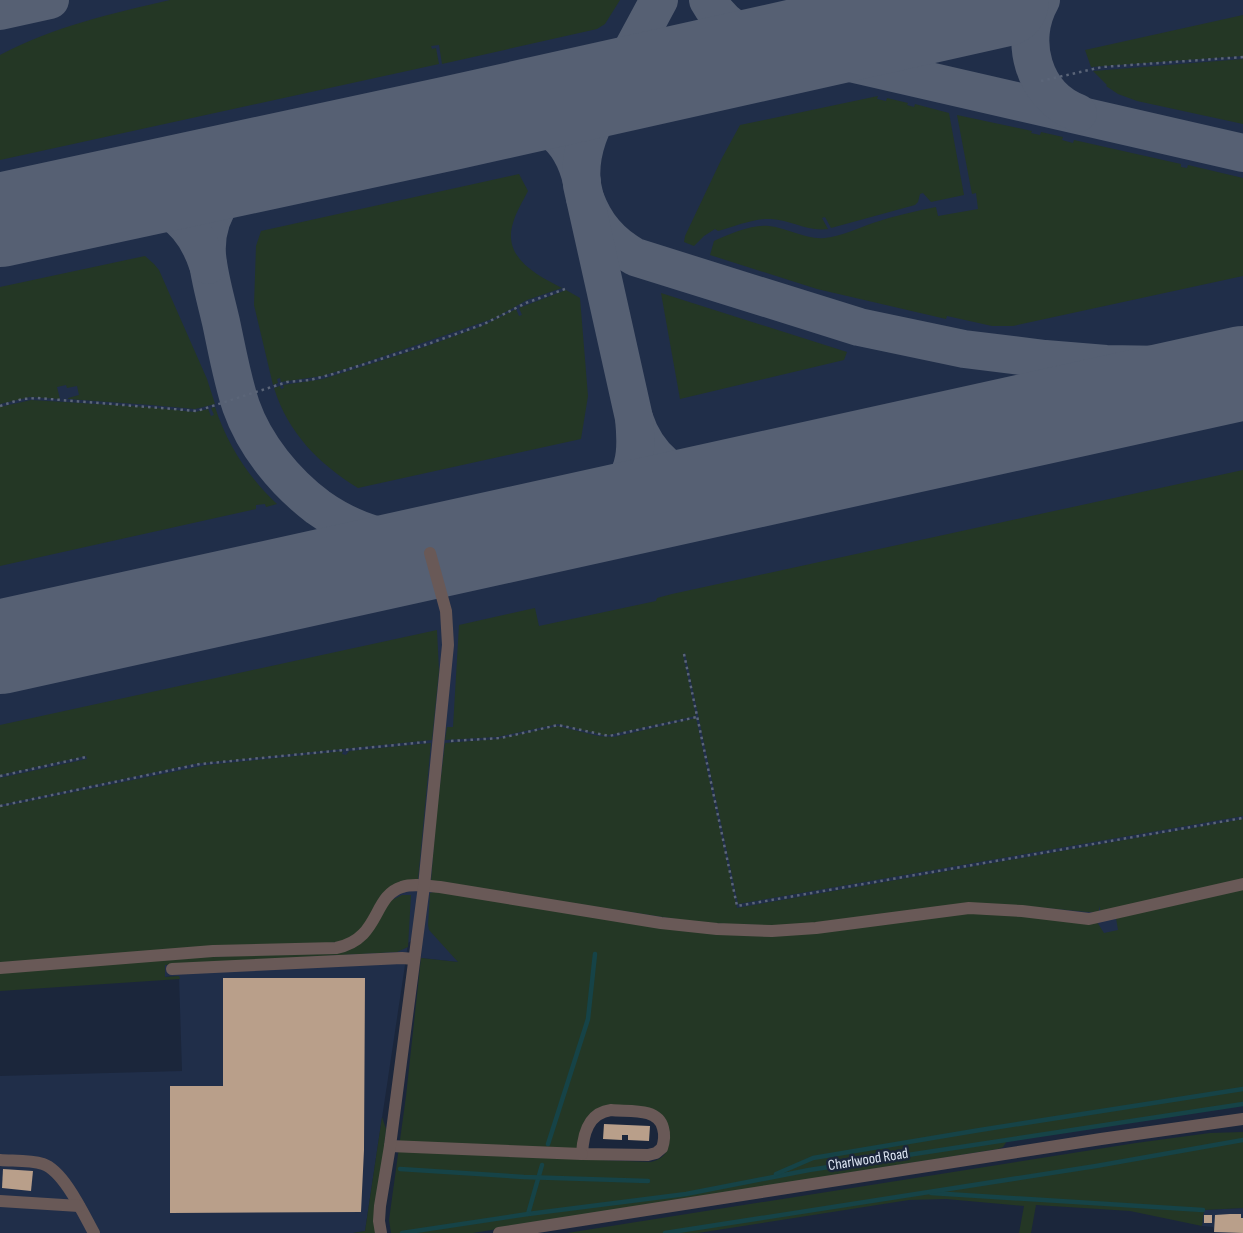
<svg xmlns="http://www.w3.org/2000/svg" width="1243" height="1233" viewBox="0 0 1243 1233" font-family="'Sofia Sans Condensed',sans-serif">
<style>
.built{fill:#202e49}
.green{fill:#243725;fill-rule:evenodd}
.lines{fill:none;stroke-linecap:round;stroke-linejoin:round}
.stream{stroke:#164347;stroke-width:4.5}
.taxiway{stroke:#566073;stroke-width:38}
.runway{stroke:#566073;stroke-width:94}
.building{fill:#b99f8a}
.path{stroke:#5b6578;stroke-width:2.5;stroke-dasharray:2.5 4;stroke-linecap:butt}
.minor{stroke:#695957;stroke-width:12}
.labels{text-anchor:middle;stroke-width:5;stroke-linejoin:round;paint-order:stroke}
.street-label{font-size:15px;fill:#dee6f4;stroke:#1b263b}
</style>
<rect width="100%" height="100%" fill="#1b263b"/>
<g class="built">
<path d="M0 0H1243V952L936 1013 421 958 422 941H411L408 943 405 965 365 1231 353 1233H0V1076L182 1071 179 976 0 987Z"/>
<path d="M1243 1208V1233H1215L1213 1227 1202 1226 1203 1210Z"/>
</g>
<g class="green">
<path d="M170 0H620L605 24 597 29 442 64 439 45 431 46 432 49 436 48 439 64 0 160V55C52 27 113 13 170 0Z"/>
<path d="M1243 15V56L1091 67 1085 50Z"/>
<path d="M1243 59V124L1137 101 1118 94 1106 86 1107 85 1093 71Z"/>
<path d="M878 96 877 99 886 101 887 98 908 103 907 105 914 107 915 104 949 113 964 195 931 202 923 193 920 194 918 202 915 205 831 228 825 217 822 218 828 229C808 232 791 220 771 219 754 218 734 227 718 231L715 229 704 236 694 246 684 242 685 236 722 158 740 125Z"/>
<path d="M957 115 1032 131 1031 133 1040 135 1041 132 1063 137 1062 140 1073 143 1074 140 1181 164V167L1187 168 1188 165 1243 178V276L1013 326H992L947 316 946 319 817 289 710 255 714 241C729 234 753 224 769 226 788 228 806 240 825 238 842 236 858 228 873 223 894 216 915 211 936 207L938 216 978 209 976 193 972 194Z"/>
<path d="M519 174 528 191C523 201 516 212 513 223 502 258 537 275 562 288L527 300 495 318 352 367 322 376 281 382 280 378 277 379 278 383 273 385 254 305 256 246 261 231Z"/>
<path d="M145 256 154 264 159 270 207 379 215 404 195 409 151 405 68 399V398L79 395 77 386 67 388 66 385 57 387 60 399 30 397 0 404V287Z"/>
<path d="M566 290 580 298 588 396 581 439 358 488C319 464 288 433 274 388L280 386 281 389 284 388 283 385 323 379 427 346 482 326 516 309 519 316 522 315 519 308Z"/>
<path d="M661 293 847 352 844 360 680 399Z"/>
<path d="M31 400 147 407 195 412 208 409 211 416 214 415 211 408 215 407C227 444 248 477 277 504L266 507 265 504 256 505V509L0 566V407Z"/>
<path d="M1243 470V816L738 904 685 653 683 654 696 716 609 735H603L558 724 497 737 445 740 447 727H453L459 625 535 608 539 626 656 601 657 598 672 594Z"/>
<path d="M437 630 439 671 432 740 194 764 0 805V778L87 759 86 756 0 775V725Z"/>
<path d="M696 718 737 908 1243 819V879L1101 913 1099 906V913L1013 905 789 926 701 923 431 881 436 818 445 743 497 739 558 726 598 736 614 737Z"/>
<path d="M431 743 418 880 408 881 364 929 343 942 0 965V807L207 765 343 751 342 754 346 755 349 751Z"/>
<path d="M1243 886V1104L1007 1141 1003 1147 998 1149 473 1233H391L389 1220 406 1096 421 958 458 962 429 930 428 925 430 893 439 890 691 930 963 912 1097 922 1104 933 1118 930 1116 918ZM603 1108 667 1123C668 1140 673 1157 651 1162L574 1159Z"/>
<path d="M402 895H411L408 947 397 952 165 965V977L179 976 180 979 0 991V972L165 959 338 951 392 900Z"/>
<path d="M382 1117 386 1129 375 1233H353L365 1231Z"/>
<path d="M1243 1132V1208L1204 1210 1202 1226 1130 1211 1036 1205 1031 1233H1019L1024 1206 946 1199 909 1200 698 1233H567L1136 1143 1210 1133Z"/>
</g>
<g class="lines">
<g class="stream">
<path d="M548 1144 588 1019 595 954"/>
<path d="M542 1165 528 1214 686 1194 809 1170 1243 1104"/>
<path d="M400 1169 524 1177 648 1181"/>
<path d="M776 1174 813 1158 980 1130 1243 1089"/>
<path d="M931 1193 1203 1210"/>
<path d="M402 1233 528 1214"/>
<path d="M665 1233 1096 1166 1243 1140"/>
</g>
<g class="taxiway">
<path d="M708 0C719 20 738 34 759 42L1243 153"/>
<path d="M1041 0C1018 40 1033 96 1078 113"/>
<path d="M0 11 50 0"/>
<path d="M492 114C540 114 571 133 582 182"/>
<path d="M274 161C233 176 204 210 207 255 209 277 216 300 221 322 227 350 232 379 241 406 255 446 285 482 318 507 367 542 412 544 469 544"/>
<path d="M107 197C159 196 192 215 208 265"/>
<path d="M585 198C595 225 610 243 635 257L859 327 964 349 1045 359 1106 364 1169 365 1243 361"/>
<path d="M0 216 15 217"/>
<path d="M634 418C646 455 675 483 716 485 723 486 731 484 739 484"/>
<path d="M581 519C626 486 640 478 634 418L582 185C577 144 599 113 617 78 631 52 645 26 659 0"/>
</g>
<g class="runway">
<path d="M0 220 451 123 1002 0"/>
<path d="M0 647 1243 373"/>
</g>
</g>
<g class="building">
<path d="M223 978H365L364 1150 361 1212 170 1213V1086H223Z"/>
<path d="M604 1124 650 1126 649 1141 628 1140V1135H622V1140L603 1139Z"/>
<path d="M3 1169 33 1171 31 1191 2 1188Z"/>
<path d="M1230 1214H1241V1218H1243V1233L1214 1232 1215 1215Z"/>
<rect x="1204" y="1215" width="8" height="8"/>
</g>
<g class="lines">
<g class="path">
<path d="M1041 81 1102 67 1243 57"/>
<path d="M0 406 22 399 37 398 197 411 287 382 310 380 333 374 428 344 484 324 526 303 565 289"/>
<path d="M684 654 737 906 1243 818"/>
<path d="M451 741 501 738 558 725 609 736 697 717"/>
<path d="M0 776 86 757"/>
<path d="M0 806 200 764 426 742"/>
</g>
<g class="minor">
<path d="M0 968 213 951 336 948C381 939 372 896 402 887 413 883 428 886 440 887L661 923 717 929 772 931 816 928 969 908 1022 911 1089 919 1243 884"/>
<path d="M172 969 402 958 414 959"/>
<path d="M611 1110C628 1112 658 1107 663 1128 665 1135 664 1142 662 1148L656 1153 648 1155 582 1154C583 1134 588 1113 611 1110Z"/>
<path d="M390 1146 582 1154"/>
<path d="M0 1160C14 1161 30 1160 43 1164 64 1171 84 1215 94 1233"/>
<path d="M0 1201 79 1206"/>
<path d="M381 1233 379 1221 380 1206 390 1146 424 886 448 645 446 611 430 553"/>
<path d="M499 1233 1101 1139 1243 1119"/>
</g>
</g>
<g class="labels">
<g class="street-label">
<text transform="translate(868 1159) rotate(-9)" y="5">Charlwood Road</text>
</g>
</g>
</svg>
